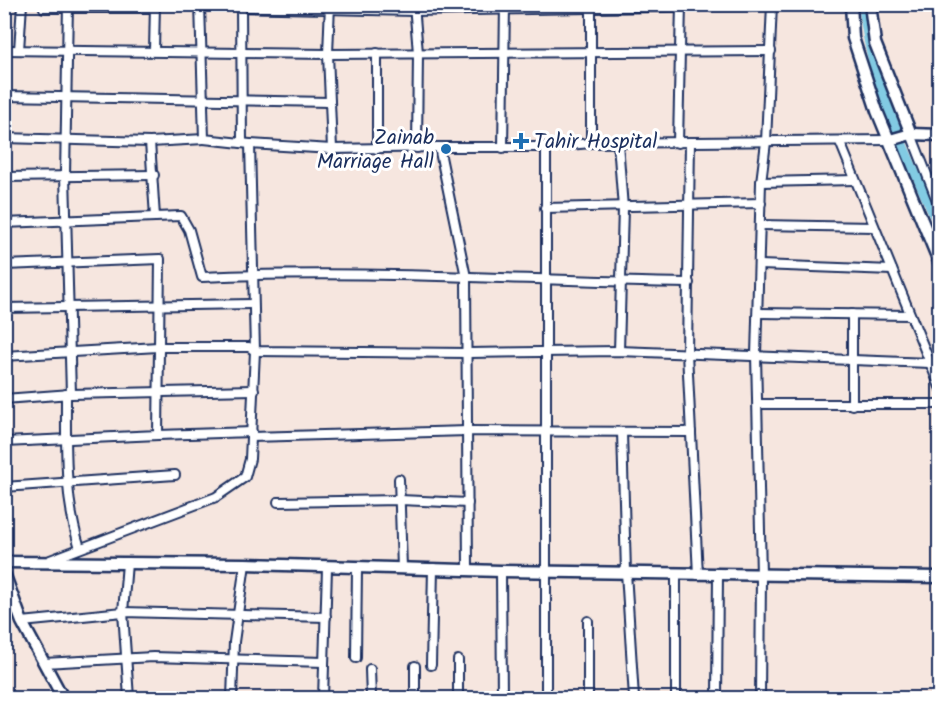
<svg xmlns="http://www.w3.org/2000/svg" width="944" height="703" viewBox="0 0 944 703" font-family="Kalam,sans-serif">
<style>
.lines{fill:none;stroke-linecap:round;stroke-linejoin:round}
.canal{stroke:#82cbe3;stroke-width:9}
.street-casing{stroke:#1b2f5e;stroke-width:12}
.secondary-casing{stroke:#1b2f5e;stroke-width:15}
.street{stroke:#fff;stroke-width:8}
.secondary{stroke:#fff;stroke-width:10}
.poi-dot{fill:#1f6fb2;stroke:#fff;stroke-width:2}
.labels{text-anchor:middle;stroke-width:6;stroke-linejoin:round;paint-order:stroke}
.poi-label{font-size:21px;fill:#1b2f5e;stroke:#fff;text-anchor:end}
</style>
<rect width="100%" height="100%" fill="#f6e6df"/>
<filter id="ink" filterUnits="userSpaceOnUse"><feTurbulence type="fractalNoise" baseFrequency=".0167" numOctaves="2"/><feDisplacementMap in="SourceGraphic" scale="12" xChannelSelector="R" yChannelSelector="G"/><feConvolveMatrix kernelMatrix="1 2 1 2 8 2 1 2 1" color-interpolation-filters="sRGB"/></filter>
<g filter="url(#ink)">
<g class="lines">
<path class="canal" d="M863 4C869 83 910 158 940 230"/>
<defs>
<g id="street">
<path d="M68 4 65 175 71 394"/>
<path d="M200 4 204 139 250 144"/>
<path d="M241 4 242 143"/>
<path d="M330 4 328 54 332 149"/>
<path d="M414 4 418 53 417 148"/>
<path d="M591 4V143"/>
<path d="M241 7 414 11 772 5"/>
<path d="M44 8H155"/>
<path d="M4 50 328 54 771 51"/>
<path d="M19 50 22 4"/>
<path d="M154 51 155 4"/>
<path d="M377 53V149"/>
<path d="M4 96 330 102"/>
<path d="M911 134 940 208"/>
<path d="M4 138 150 142 204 139"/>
<path d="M150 142 155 217 181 216 189 230 202 277C364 269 527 281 689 283"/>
<path d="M690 142 687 353 698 575"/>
<path d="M840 142 940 387"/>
<path d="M618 143 623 208 619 351"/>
<path d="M678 143 681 4"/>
<path d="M439 147H546L591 143 890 140"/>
<path d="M503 148 505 4"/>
<path d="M4 177 154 175"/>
<path d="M761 182 855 180"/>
<path d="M545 208 761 203"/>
<path d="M4 223 155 217"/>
<path d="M760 225 874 227"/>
<path d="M4 265 160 259 158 435 4 442"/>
<path d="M760 265 892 270"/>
<path d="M4 308 253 304"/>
<path d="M760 313 910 315"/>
<path d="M4 356 158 347H249L255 351 469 353 619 351 930 363"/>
<path d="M66 394C66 447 64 498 80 548"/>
<path d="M4 399 71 394 254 390"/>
<path d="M760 404H940"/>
<path d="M852 405V314"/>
<path d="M622 432 626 572 634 698"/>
<path d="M158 435 252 432"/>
<path d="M251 437 468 431 691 432"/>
<path d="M399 479 402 568"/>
<path d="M4 487 175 475"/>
<path d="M278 502 400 500 468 503"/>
<path d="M50 560 216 497 245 477 250 459 255 351 250 144 332 149 439 147 466 277 468 570"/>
<path d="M127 563 123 612 129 698"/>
<path d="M501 571 502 698"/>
<path d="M676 573V698"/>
<path d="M22 622 123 612 326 617"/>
<path d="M356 658 357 568"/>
<path d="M458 660V698"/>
<path d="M44 663 153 657 324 662"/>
<path d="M431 665 433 568"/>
<path d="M370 669 371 698"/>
<path d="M232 698 234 642 245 564"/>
<path d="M323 698 327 568"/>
<path d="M415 698V666"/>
<path d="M546 698V147"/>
<path d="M588 698V621"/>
<path d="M717 698 718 574"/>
<path d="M760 698 761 575 756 355 761 182 766 142 772 4"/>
</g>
<g id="secondary">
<path d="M851 4 853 38 877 111 940 264"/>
<path d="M870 4 875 43 911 134"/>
<path d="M890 140 911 134 940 135"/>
<path d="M4 562 245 564 501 571 940 577"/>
<path d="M4 573 22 622 63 698"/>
</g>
</defs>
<use href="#street" class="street-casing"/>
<use href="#secondary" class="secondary-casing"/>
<use href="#street" class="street"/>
<use href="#secondary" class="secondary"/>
</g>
</g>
<g class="poi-dot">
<path d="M518 132h6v6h6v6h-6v6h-6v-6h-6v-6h6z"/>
<circle cx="446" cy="149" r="6"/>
</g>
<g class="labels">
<g class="poi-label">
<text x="434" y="144">Zainab<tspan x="434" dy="24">Marriage Hall</tspan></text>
<text x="534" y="148" text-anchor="start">Tahir Hospital</text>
</g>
</g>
<rect width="944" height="703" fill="none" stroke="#fff" stroke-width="24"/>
<rect x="12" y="12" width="920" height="679" fill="none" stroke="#1b2f5e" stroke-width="2" filter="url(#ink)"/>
</svg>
